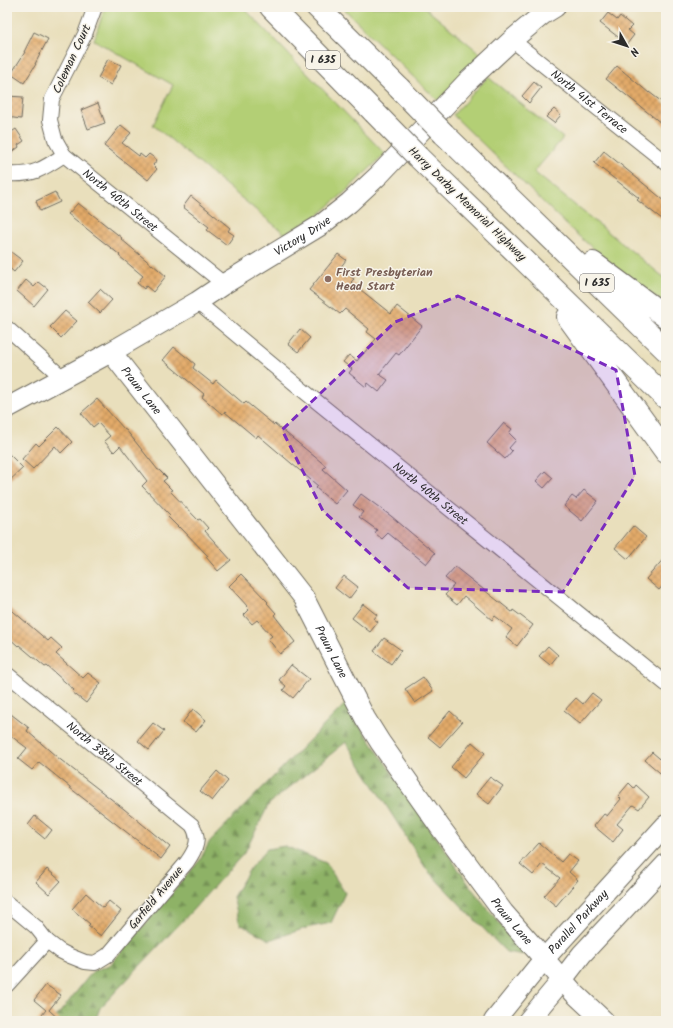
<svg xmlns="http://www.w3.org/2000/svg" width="673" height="1028" font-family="Kalam,sans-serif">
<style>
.green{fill:#b3cf75;stroke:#6f7d50}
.forest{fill:url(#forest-firs);stroke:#5c6e48}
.building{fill:url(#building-cross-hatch)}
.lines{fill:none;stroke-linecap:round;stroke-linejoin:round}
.street-casing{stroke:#6e6a5e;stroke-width:16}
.secondary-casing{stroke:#6e6a5e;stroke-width:22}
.highway-casing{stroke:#6e6a5e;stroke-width:24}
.street{stroke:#fff;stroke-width:14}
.secondary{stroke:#fff;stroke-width:20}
.highway{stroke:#fff;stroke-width:22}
.highway-bridge-casing{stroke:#6e6a5e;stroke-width:24;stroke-linecap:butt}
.highway-bridge{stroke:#fff;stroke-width:22}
.marked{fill:#7b2cbf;fill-opacity:0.2;stroke:#7b2cbf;stroke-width:3;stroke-dasharray:8 5;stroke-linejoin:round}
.education-dot{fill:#8d6e63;stroke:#f7f3e8;stroke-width:1.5}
.labels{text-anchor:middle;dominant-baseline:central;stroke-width:3;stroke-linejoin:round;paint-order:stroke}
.shield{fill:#f7f3e8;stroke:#686764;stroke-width:1}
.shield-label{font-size:11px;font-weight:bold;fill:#2b2b2b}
.street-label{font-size:12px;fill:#2b2b2b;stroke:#f7f3e8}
.education-label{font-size:12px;font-weight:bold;fill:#785e54;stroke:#f7f3e8;text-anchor:start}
</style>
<defs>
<pattern id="forest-firs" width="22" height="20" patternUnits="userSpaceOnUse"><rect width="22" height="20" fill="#8eb266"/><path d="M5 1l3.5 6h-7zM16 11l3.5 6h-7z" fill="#749154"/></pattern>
<pattern id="building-cross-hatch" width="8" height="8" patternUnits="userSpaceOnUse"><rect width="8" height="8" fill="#e3aa69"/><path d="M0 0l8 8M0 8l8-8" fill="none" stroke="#b88b57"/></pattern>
</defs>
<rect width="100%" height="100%" fill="#f7f3e8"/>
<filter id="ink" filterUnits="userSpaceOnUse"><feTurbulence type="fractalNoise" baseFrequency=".025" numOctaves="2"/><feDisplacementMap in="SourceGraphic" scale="8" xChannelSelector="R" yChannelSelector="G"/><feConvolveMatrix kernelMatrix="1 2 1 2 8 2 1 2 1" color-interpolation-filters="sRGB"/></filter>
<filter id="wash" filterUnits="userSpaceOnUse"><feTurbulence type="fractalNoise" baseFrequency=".012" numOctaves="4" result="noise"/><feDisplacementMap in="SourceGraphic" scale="16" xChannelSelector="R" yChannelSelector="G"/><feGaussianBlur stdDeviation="0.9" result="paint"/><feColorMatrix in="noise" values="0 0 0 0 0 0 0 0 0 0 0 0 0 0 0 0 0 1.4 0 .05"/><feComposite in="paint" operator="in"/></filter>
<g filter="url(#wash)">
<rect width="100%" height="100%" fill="#e9dfbc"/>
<!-- green -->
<g class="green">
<polygon points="105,7 243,7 385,154 344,193 317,216 285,234 153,125 173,85 94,40"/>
<polygon points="342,7 424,7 481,54 438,101"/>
<polygon points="488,77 563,138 534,172 666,279 666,305 612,265 573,231 453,115"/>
</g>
<!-- forest -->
<g class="forest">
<polygon points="345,704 472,889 525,955 506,952 427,870 346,742 269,804 245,852 190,913 100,1008 95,1021 53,1021 93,971 110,965 200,860 210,841"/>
<polygon points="285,846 326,863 345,893 331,923 306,928 270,940 240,924 233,897 251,867 267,849"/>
</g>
<g id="blocks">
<!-- building -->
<g class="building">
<polygon points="608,13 617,20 620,16 632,26 628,30 634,35 627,44 600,23"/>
<polygon points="34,32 48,39 35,64 36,64 24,83 11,74 25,52 24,52"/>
<polygon points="108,59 121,65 111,85 98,78"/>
<polygon points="617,66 649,93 649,92 666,105 666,127 606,79"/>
<polygon points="534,82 541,88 529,103 522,96"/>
<polygon points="7,96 23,97 21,119 7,117"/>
<polygon points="98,103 105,123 88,129 81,110"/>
<polygon points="554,109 561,115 554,123 546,117"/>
<polygon points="121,125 131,133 122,143 139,156 140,154 145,158 149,154 157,160 153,165 157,169 148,180 104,146"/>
<polygon points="16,129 24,141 18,145 19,147 7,156 7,135"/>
<polygon points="604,151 666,202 666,222 637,200 639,198 594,163"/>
<polygon points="55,192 60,202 40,211 36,201"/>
<polygon points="191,196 230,228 228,231 234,235 227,245 207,230 209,227 183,207"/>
<polygon points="78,203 122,238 121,239 152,265 152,264 166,276 153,292 146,286 144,289 137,283 143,276 119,256 120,255 68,214"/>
<polygon points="7,249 23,261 14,272 7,266"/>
<polygon points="338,254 346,260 340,268 354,279 351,282 391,314 397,306 422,326 399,355 396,353 379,374 388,380 379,392 368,383 366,387 349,373 352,369 343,362 349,355 357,361 376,339 367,332 369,329 345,309 340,314 309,290"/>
<polygon points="26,280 34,287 39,282 48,289 34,306 17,291"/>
<polygon points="100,289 112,300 100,313 88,302"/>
<polygon points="65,311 77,321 61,338 50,327"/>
<polygon points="300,329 310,338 298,352 288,344"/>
<polygon points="174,347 195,364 193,368 213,384 216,380 244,404 246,402 274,425 275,424 326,466 323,469 347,490 335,504 316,488 318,486 258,435 256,438 225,412 222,414 202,397 204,394 163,360"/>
<polygon points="97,399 125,430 126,430 158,470 159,470 167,478 163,481 172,490 170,491 198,520 200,519 208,528 205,531 231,560 218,571 206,557 208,556 180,527 179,528 168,517 170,515 142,486 147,481 120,446 114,452 104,441 110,436 98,423 93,427 81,413"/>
<polygon points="504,423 512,429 509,433 516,440 509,448 512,451 505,459 487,443"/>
<polygon points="58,427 72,442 61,453 55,446 33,469 22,459 36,443 39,446"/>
<polygon points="7,452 23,468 7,483"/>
<polygon points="545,471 553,478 544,488 536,481"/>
<polygon points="584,490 598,501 582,521 564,506 572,496 576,499"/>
<polygon points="361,494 391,516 435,553 426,564 388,533 382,539 375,533 377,530 359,517 363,512 353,505"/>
<polygon points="633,526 646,537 628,559 615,548"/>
<polygon points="666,556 666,582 659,590 646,579"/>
<polygon points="455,567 512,612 513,610 533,625 517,646 506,637 512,629 495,616 492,620 464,596 457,605 445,595 454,585 445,578"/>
<polygon points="241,574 268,602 267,603 276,613 274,615 295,642 280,654 268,639 272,636 257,620 252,624 244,615 249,610 247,608 248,607 229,586"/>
<polygon points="344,576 358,587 349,599 335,588"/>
<polygon points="363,604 377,615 374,619 378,622 370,632 352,618"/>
<polygon points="7,606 48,641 51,638 62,648 56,654 83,678 88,673 101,683 86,703 72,692 74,690 47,666 45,667 19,645 18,646 7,636"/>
<polygon points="384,638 401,650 391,664 374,651"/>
<polygon points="548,646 558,655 550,665 539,656"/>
<polygon points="291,665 309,679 293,698 283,690 286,686 279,680"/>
<polygon points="423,677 433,691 415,703 405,689"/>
<polygon points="592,693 601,700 580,724 564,711 576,698 583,704"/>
<polygon points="193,709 206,720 196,732 183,722"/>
<polygon points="7,711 29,728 27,731 57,757 124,809 170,847 161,859 70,788 70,787 39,762 32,770 18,759 27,748 7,733"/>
<polygon points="450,711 462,722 440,747 428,737"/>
<polygon points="153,723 164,731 149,750 138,741"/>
<polygon points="472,742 485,753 464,778 451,767"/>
<polygon points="652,752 666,764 666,778 645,760"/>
<polygon points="217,771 228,781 212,801 200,791"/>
<polygon points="490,777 503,786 489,804 476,794"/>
<polygon points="629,783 634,788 636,785 649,797 639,809 633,805 617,824 623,829 613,842 594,826 604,814 607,816 621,799 618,796"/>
<polygon points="35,816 52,830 45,839 28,825"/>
<polygon points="539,843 561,862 568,854 578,861 569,872 578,880 556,906 544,896 560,878 542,864 533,875 520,864"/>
<polygon points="47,869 61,881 49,894 36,882"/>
<polygon points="86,893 103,908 109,901 121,911 101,936 88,926 90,924 72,909"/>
<polygon points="46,985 61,995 49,1010 61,1021 37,1021 46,1010 34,1000"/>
</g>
</g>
</g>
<g filter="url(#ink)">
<use href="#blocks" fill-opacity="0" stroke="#6e6a5e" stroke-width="1"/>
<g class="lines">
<!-- street casing -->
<g class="street-casing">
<g id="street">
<path id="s1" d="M 95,7 L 85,34 L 52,99 L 50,120 L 55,139 L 64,155 L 224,284"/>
<path id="s2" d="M 512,40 L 666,163"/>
<path d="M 7,174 C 33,176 43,169 64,155"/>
<path id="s3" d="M 197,302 L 305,392 L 666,684"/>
<polyline points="7,328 63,378"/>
<path id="s4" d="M 7,674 L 192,825 C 201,839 196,849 187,862 L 108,955 L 95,963 L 85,962 L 70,956 L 60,951 L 47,941 L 36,927 L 7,903"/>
<polyline points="7,985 47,941"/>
</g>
</g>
<!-- secondary casing -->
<g class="secondary-casing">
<g id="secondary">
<path id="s5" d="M 111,352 L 304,598 L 365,718 L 380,742 L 440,827 L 503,912 L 574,993 L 604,1021"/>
<path id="s6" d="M 7,408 L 111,352 L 197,302 L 224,284 L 321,225 L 349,203 L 379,175 L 468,81 L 512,40 L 542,15 L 555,7"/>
<path id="s7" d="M 494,1021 L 544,959 L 666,825"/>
<polyline points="528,1021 562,980 582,954 666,864"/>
</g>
</g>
<!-- highway casing -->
<g class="highway-casing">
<g id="highway">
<polyline points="271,7 374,112"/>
<polyline points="317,7 399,88"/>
<polyline points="444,134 666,350"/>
<polyline points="418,157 666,398"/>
<polyline points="593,263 666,317"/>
<polyline points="568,317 666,452"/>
</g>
</g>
<!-- street -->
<use href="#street" class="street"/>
<!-- secondary -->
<use href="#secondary" class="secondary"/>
<!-- highway -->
<use href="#highway" class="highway"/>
<!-- highway-bridge casing -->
<g class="highway-bridge-casing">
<g id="highway-bridge">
<polyline points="399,88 444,134"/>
<polyline points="374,112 418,157"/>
</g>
</g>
<!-- highway-bridge -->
<use href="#highway-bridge" class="highway-bridge"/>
</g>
</g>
<!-- marked area -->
<path class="marked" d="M 458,296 L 616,370 L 635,476 L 563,592 L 408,588 L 323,511 L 282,430 L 395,322 Z"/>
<!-- markers -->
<circle class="education-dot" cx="328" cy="279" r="4"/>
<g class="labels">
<!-- shield labels -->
<g class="shield">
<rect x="306" y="51" width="34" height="18" rx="3"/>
<rect x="580" y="274" width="34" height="18" rx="3"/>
</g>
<g class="shield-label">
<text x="323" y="60">I 635</text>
<text x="597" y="283">I 635</text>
</g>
<!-- street labels -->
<g class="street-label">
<text transform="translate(72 59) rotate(-65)">Coleman Court</text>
<text stroke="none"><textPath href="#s2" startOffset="99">North 41st Terrace</textPath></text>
<text stroke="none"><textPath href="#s1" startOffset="233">North 40th Street</textPath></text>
<text transform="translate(467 204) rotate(44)">Harry Darby Memorial Highway</text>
<text stroke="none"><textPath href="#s6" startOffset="342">Victory Drive</textPath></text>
<text stroke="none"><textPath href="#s5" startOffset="49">Praun Lane</textPath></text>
<text stroke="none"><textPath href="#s3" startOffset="302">North 40th Street</textPath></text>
<text stroke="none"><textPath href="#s5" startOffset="373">Praun Lane</textPath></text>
<text stroke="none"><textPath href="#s4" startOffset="126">North 38th Street</textPath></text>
<text transform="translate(156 898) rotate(-50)">Garfield Avenue</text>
<text stroke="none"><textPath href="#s5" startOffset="698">Praun Lane</textPath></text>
<text stroke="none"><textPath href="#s7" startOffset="130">Parallel Parkway</textPath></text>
</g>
<!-- education labels -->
<g class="education-label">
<text x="336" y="272">First Presbyterian<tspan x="336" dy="14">Head Start</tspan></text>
</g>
</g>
<!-- margin -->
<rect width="673" height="1028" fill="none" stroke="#f7f3e8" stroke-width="24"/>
<!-- north arrow -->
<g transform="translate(627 46) rotate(129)" stroke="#f7f3e8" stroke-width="3" paint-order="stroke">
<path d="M0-3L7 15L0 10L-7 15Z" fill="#2b2b2b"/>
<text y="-6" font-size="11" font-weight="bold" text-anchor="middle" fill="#2b2b2b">N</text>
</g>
</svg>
